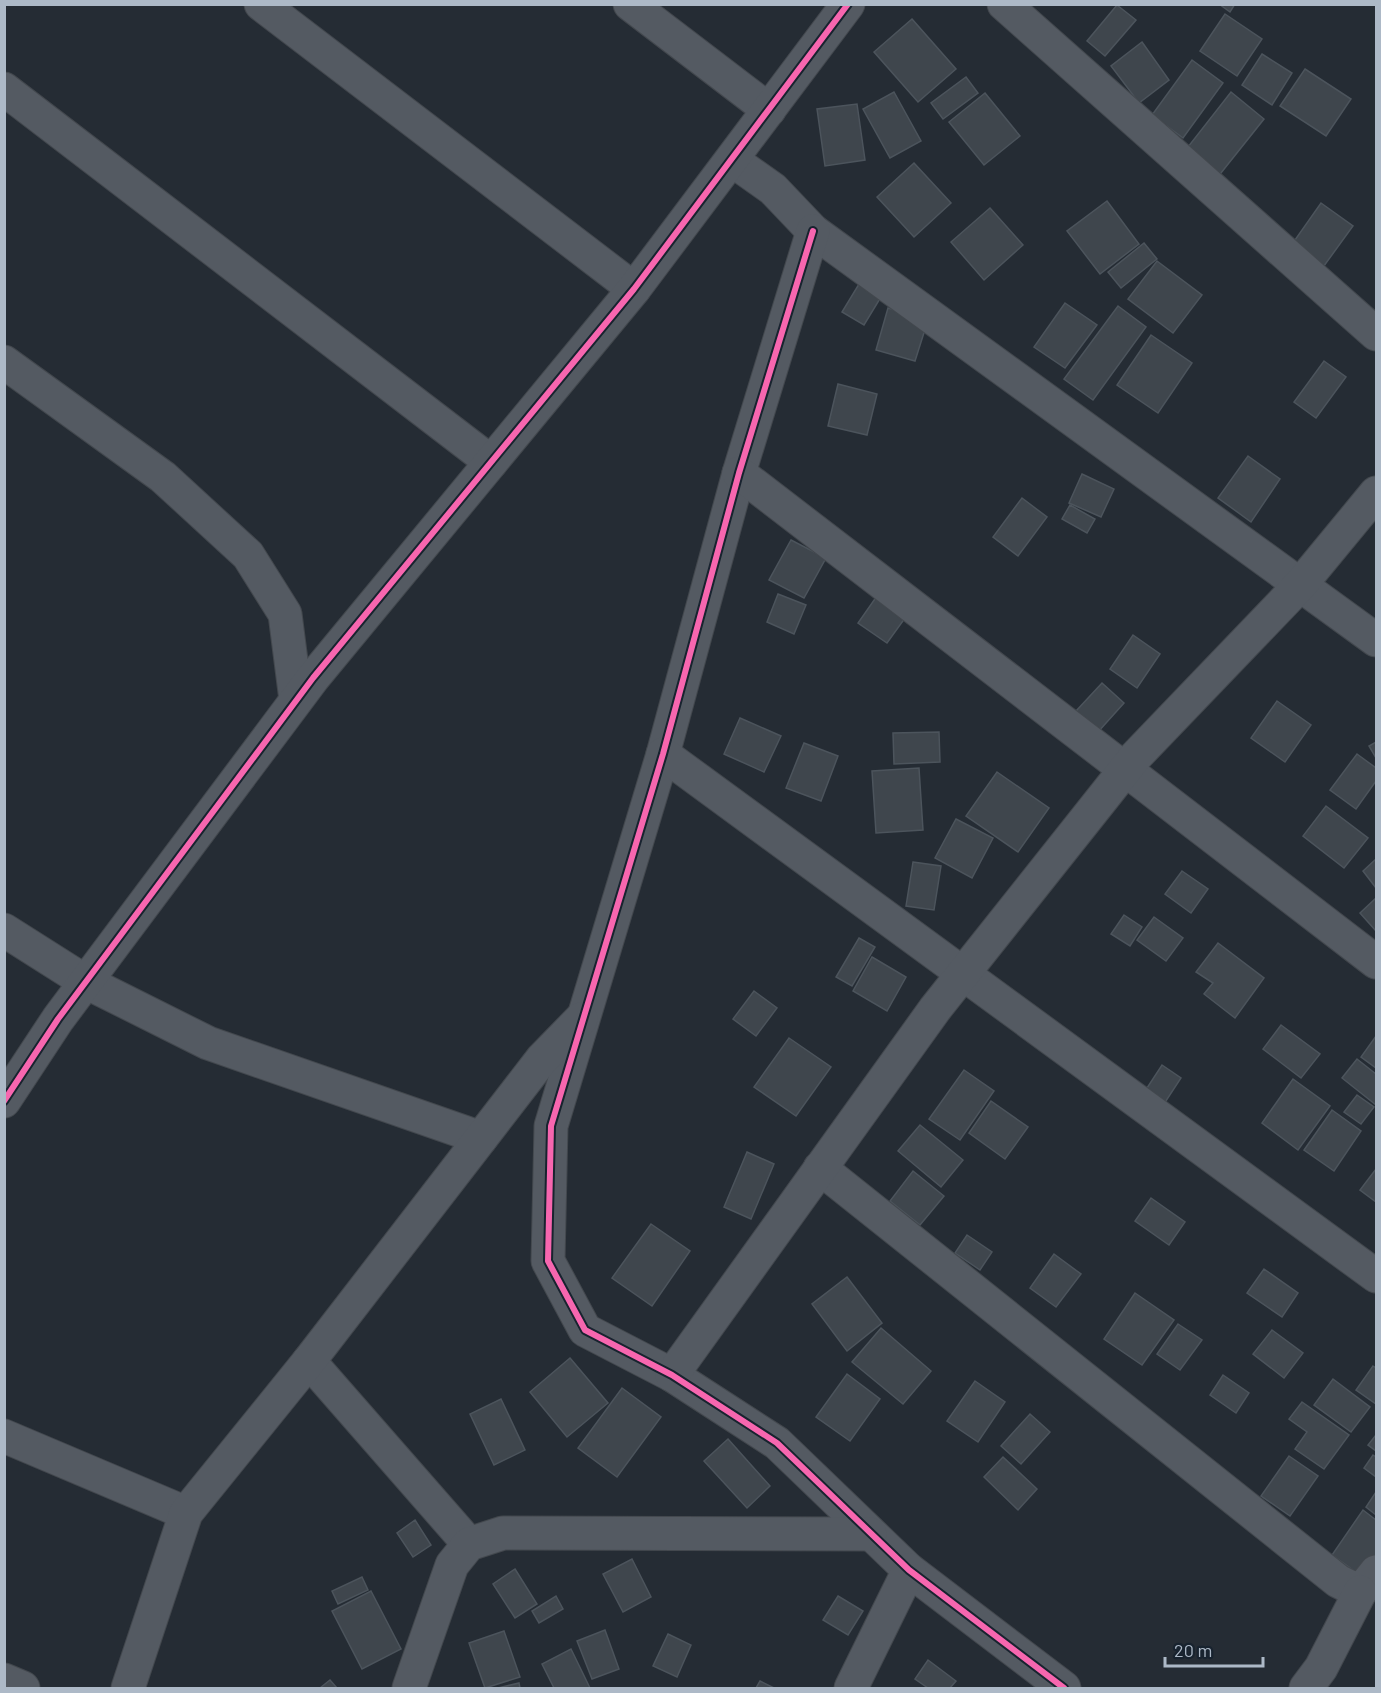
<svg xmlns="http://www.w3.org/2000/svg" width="1381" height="1693" font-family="Barlow,sans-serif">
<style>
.building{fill:#3f464d;stroke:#4c545c;stroke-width:1.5}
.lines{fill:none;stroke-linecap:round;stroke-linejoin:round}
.minor-casing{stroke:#43484e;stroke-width:35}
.minor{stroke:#545a62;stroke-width:33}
.cycleway-casing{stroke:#18232f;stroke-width:10}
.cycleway{stroke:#f766af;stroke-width:6}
</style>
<rect width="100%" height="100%" fill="#252c34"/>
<!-- building -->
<g class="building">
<polygon points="1219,4 1235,4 1230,12"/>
<polygon points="1117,5 1136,20 1105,56 1087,41"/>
<polygon points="1225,14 1262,39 1237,76 1200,51"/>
<polygon points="912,19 956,69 918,102 874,52"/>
<polygon points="1142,42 1169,80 1139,103 1111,66"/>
<polygon points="1262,54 1292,73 1272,105 1242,85"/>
<polygon points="1192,60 1223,83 1183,138 1152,115"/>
<polygon points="1305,69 1351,99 1326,136 1280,106"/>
<polygon points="966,77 978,93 943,119 931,103"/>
<polygon points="894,92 921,141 890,158 863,109"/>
<polygon points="1231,92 1264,119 1217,178 1184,152"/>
<polygon points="985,93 1020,136 984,165 949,122"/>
<polygon points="857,104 865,160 825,166 817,109"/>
<polygon points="914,163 951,203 914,237 877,197"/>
<polygon points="1107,201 1139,244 1100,274 1067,231"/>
<polygon points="1321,203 1353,226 1321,270 1290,247"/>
<polygon points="990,208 1023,245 984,280 951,242"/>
<polygon points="1144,243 1157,259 1121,288 1108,272"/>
<polygon points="1157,261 1202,295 1173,333 1128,299"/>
<polygon points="859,284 881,297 864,325 842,312"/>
<polygon points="1065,303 1097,325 1065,368 1034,347"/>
<polygon points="1118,306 1146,327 1093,400 1064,379"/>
<polygon points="888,308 928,320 915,361 876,350"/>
<polygon points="1151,335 1192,363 1158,413 1117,385"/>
<polygon points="1324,361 1346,377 1316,418 1294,402"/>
<polygon points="838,384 877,394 867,435 828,426"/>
<polygon points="1248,456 1280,479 1251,522 1218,498"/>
<polygon points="1082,474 1114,489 1101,517 1069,503"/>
<polygon points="1022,498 1047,517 1018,556 993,537"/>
<polygon points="1070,505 1095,519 1087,533 1062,519"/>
<polygon points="791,540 826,558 804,598 769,580"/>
<polygon points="879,593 908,614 887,643 858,623"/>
<polygon points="778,594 806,605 794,634 767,622"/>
<polygon points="1133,635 1160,654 1137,688 1110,669"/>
<polygon points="1102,683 1124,703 1098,732 1076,711"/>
<polygon points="1277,701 1311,725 1285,762 1251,738"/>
<polygon points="740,718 781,736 764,772 724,754"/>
<polygon points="939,732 940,762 894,764 893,733"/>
<polygon points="1376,742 1376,758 1369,746"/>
<polygon points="804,743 838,756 821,801 786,788"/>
<polygon points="1357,754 1376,768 1376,781 1356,809 1330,790"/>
<polygon points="919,768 923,830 876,833 872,771"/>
<polygon points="997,772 1049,808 1018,852 966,816"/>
<polygon points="1326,806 1368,838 1344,868 1303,836"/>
<polygon points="956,819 993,838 972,878 935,858"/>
<polygon points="1376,859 1376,888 1363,871"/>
<polygon points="913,862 941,866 934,910 906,906"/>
<polygon points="1182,871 1208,889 1191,913 1165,894"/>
<polygon points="1376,898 1376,931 1360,913"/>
<polygon points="1124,915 1142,927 1130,946 1111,934"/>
<polygon points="1154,917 1183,938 1166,961 1137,940"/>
<polygon points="859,938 875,947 852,986 836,977"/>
<polygon points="1218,943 1264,978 1235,1018 1204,994 1213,983 1196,972"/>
<polygon points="872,957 906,977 887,1011 853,991"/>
<polygon points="754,991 777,1008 756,1036 733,1019"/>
<polygon points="1281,1025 1320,1054 1301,1078 1263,1049"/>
<polygon points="1376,1036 1376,1068 1361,1057"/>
<polygon points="789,1038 831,1067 796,1116 754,1087"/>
<polygon points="1357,1059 1376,1074 1376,1105 1342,1078"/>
<polygon points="1162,1065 1181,1078 1162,1107 1143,1094"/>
<polygon points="964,1070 994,1091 960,1140 929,1119"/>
<polygon points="1293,1079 1330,1106 1298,1150 1262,1123"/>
<polygon points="1357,1095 1374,1107 1361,1124 1344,1112"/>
<polygon points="991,1101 1028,1127 1005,1159 969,1133"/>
<polygon points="1332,1110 1361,1131 1334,1171 1304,1150"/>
<polygon points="920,1125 963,1160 941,1187 898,1151"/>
<polygon points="747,1152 774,1164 751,1219 724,1207"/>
<polygon points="1376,1169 1376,1202 1360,1190"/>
<polygon points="913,1171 944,1196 920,1225 890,1201"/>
<polygon points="1151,1198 1185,1222 1169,1245 1135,1221"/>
<polygon points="651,1224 690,1251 652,1306 612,1278"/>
<polygon points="967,1235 992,1252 980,1270 955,1253"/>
<polygon points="1054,1254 1081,1274 1056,1307 1030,1288"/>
<polygon points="1264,1269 1298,1293 1282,1317 1247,1293"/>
<polygon points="847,1277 882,1323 847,1351 812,1304"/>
<polygon points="1135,1293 1174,1320 1142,1365 1104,1339"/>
<polygon points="1178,1324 1202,1340 1180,1370 1157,1354"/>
<polygon points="881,1328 931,1371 903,1404 852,1362"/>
<polygon points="1272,1330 1303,1353 1284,1378 1253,1354"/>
<polygon points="570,1358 608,1403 567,1437 530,1392"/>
<polygon points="1373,1366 1376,1368 1376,1404 1356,1390"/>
<polygon points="847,1374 880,1399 850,1441 816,1417"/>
<polygon points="1223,1375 1249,1393 1236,1413 1210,1395"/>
<polygon points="1333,1379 1370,1407 1351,1432 1314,1405"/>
<polygon points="975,1381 1005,1402 978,1442 947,1421"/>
<polygon points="622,1388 661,1417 617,1477 578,1448"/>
<polygon points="501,1399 525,1450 494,1465 470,1414"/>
<polygon points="1302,1402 1349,1435 1324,1469 1295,1449 1307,1432 1289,1419"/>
<polygon points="1030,1414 1050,1432 1021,1464 1001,1446"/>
<polygon points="1376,1435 1376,1451 1368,1445"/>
<polygon points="728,1439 770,1486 747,1508 704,1461"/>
<polygon points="1373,1455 1376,1457 1376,1477 1364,1468"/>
<polygon points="1289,1456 1318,1476 1290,1516 1261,1496"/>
<polygon points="1003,1457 1037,1489 1018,1510 984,1477"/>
<polygon points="1376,1492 1376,1515 1366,1507"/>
<polygon points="1363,1510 1376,1520 1376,1558 1363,1577 1332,1555"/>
<polygon points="415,1520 431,1545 413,1557 397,1533"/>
<polygon points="632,1559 651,1597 623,1612 603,1574"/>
<polygon points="515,1569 537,1604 515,1618 493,1584"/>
<polygon points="362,1577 368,1590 338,1604 332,1591"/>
<polygon points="371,1591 401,1649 362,1669 332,1611"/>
<polygon points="556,1596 563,1609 539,1623 532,1611"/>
<polygon points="838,1596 863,1611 848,1635 823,1620"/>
<polygon points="605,1630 619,1669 592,1679 577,1641"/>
<polygon points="504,1631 520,1677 485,1688 469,1643"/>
<polygon points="668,1634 691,1645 677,1677 653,1666"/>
<polygon points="571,1649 590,1688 554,1688 542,1664"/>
<polygon points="928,1660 956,1681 950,1688 928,1688 915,1679"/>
<polygon points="330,1680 337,1688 320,1688"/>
<polygon points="760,1681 774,1688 756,1688"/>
<polygon points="519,1683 520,1688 498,1688"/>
</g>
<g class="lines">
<!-- minor casing -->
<g class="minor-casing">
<g id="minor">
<polyline points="261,4 634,289"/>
<polyline points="630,4 769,110"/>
<polyline points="1004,4 1376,334"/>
<polyline points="4,89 491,462"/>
<polyline points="732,160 773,189 813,231 1376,640"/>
<polyline points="813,231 739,473 663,754 551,1126 548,1261 585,1330 672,1375 777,1443 909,1570 1064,1688"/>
<polyline points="4,362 163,477 248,555 285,614 296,700"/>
<polyline points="739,473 1376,962"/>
<polyline points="663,754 1376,1276"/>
<polyline points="4,930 86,982 208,1043 481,1138"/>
<polyline points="4,1101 58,1019 313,678 634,289 848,4"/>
<polyline points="820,1168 1338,1581 1360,1592 1376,1572"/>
<polyline points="309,1361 469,1544"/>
<polyline points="672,1375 935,1009 1136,756 1301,584 1376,493"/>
<polyline points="4,1436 186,1513"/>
<polyline points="4,1680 23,1688"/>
<polyline points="128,1688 186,1513 309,1361 542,1059 581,1019"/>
<polyline points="409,1688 452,1565 469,1544 503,1533 870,1534"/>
<polyline points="851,1688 909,1570"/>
<polyline points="1306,1688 1321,1668 1360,1592"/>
</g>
</g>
<!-- minor -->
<use href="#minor" class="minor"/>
<!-- cycleway casing -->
<g class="cycleway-casing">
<g id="cycleway">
<polyline points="813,231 739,473 663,754 551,1126 548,1261 585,1330 672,1375 777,1443 909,1570 1064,1688"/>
<polyline points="4,1101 58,1019 313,678 634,289 848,4"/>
</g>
</g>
<!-- cycleway -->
<use href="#cycleway" class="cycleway"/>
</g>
<!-- border -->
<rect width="1381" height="1693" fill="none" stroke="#adb9c7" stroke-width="12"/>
<!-- scale -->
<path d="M1165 1657v9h98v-9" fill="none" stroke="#adb9c7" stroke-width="3"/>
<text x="1174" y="1657" font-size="18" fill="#adb9c7" stroke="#18232f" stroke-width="4.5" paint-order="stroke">20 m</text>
</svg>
